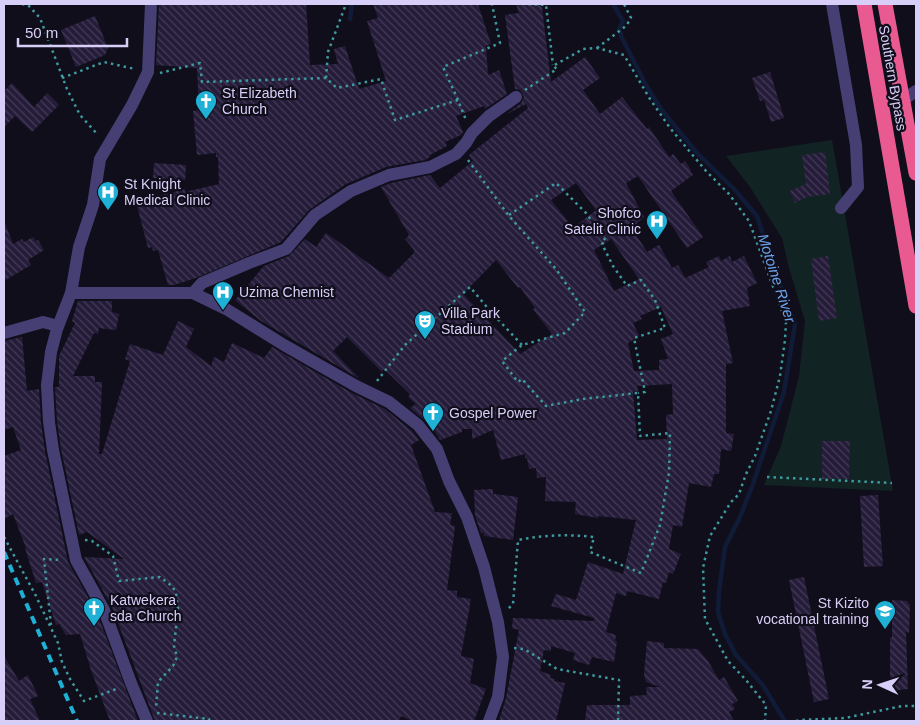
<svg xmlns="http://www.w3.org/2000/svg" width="920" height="725" font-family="Arial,sans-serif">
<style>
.green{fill:#122324}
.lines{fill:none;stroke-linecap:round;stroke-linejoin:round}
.stream{stroke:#101b38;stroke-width:4.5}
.building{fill:url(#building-back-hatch);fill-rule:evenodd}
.path{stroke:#3d9a9e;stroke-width:2.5;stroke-dasharray:2.5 4;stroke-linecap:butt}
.minor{stroke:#463f74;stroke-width:12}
.highway{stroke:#e85a90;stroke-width:15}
.rail{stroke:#1eb0d5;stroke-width:4;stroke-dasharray:8 6;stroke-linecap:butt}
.labels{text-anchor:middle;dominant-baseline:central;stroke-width:4.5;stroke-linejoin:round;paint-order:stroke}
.street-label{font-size:14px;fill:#d8cff8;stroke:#110e1b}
.poi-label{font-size:14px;fill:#d8cff8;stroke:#110e1b;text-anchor:start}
.water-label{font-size:15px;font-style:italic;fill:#6ba2ea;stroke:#110e1b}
</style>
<defs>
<pattern id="building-back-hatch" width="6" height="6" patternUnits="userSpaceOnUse" patternTransform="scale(1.25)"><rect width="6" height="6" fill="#251c3a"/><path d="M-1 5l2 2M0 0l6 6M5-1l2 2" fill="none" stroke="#443c57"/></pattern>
</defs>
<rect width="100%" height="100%" fill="#110e1b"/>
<!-- green -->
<polygon class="green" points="832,140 833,145 893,491 764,485 781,446 799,376 805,321 789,268 782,238 750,187 726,156"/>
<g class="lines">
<!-- stream -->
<g class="stream">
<polyline points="613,4 623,21 619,29 622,38 647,87 661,109 697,153 734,189 757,216 777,277 795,324 784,392 753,484 740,517 725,547 719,591 718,612 725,634 736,655 762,684 785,721"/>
<polyline points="350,19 352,4"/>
</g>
</g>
<!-- building -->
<g class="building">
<polygon points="159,4 306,4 310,65 338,64 334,49 345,46 359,89 386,81 367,21 378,18 373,4 478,4 491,44 486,46 488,75 499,70 507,94 485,109 484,106 456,116 463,132 461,135 445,142 447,146 430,155 430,157 425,160 386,167 346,184 309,210 281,242 196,278 174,285 168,285 158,250 153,251 152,247 148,248 136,202 185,189 185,192 219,184 218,157 216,157 216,153 197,155 193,111 199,110 197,68 156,65"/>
<path d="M 516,4 L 538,4 L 542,7 L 551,82 L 585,57 L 600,78 L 583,90 L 600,114 L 622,97 L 647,129 L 649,127 L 669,157 L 673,154 L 681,164 L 685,161 L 691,170 L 690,171 L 693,175 L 671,191 L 703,237 L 687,248 L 638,176 L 626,183 L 644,217 L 632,228 L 647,252 L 659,245 L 672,268 L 678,265 L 685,278 L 709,267 L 706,262 L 719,256 L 721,261 L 730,256 L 732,262 L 744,256 L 757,283 L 747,288 L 750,306 L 722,311 L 733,363 L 726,364 L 726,433 L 734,434 L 731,451 L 721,449 L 719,474 L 714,474 L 711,487 L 689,483 L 682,527 L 673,525 L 669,549 L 681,554 L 673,574 L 669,572 L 666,583 L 663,582 L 659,599 L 627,591 L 626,596 L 616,593 L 606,632 L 616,635 L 615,641 L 617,641 L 614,662 L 592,657 L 589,665 L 573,660 L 575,653 L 551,646 L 551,651 L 544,650 L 540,671 L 551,675 L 550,678 L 555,679 L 554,681 L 565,683 L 556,721 L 499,721 L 506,698 L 519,630 L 512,628 L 513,618 L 594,621 L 594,618 L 551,606 L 556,594 L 576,600 L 588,562 L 623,574 L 636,520 L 598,516 L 598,518 L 575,514 L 576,502 L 545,501 L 546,477 L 537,478 L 536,468 L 529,469 L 527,458 L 525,458 L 525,454 L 501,460 L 493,430 L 472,439 L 472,429 L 462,429 L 462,432 L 440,440 L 434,430 L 433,431 L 423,419 L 410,408 L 416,404 L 408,397 L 410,394 L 384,369 L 382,372 L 347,337 L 333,351 L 360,379 L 261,321 L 235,300 L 264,266 L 289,256 L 305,239 L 316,247 L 326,233 L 389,278 L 414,253 L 414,250 L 405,239 L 409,235 L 381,187 L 391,183 L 430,175 L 440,188 L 473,161 L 469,155 L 528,108 L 526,104 L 507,114 L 521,103 L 524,97 L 520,90 L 515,89 L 505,15 L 519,13 ZM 576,183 L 596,210 L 573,228 L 551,200 ZM 611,239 L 639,279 L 614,291 L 594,250 ZM 496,260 L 518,288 L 520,287 L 535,308 L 533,309 L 552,334 L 520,354 L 463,294 ZM 661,307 L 673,334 L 661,339 L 668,359 L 659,360 L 659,370 L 634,371 L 628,343 L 639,336 L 633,323 L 642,319 L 640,316 ZM 672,384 L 673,414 L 666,415 L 667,439 L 637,440 L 633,392 L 638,391 L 637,386 Z"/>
<polygon points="95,16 108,48 105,55 76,67 61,30"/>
<polygon points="770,72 784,118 771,122 764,100 760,101 752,78"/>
<polygon points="12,83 34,107 47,93 59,105 32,132 15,116 4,127 4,91"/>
<polygon points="825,152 830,194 807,197 795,203 790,191 806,184 802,155"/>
<polygon points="154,163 186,165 185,180 153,178"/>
<polygon points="4,221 13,244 22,239 24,242 33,237 36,241 38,240 44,250 28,260 31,265 4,281"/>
<polygon points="828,256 837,318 819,321 811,259"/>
<polygon points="78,301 112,301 112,312 119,314 116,330 99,328 98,334 94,333 73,376 95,376 95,382 102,382 99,454 102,454 130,361 125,359 130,344 163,355 178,321 194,329 186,347 211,366 214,357 224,362 232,343 264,358 272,347 352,393 385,409 412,431 419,440 411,445 435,512 452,513 450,525 455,526 447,590 457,591 457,597 471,599 461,656 474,659 470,683 486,689 474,721 412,721 401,716 399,721 155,721 112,607 84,557 124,559 87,532 79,535 61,449 57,421 55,387 59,387 59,356 75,323 72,321"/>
<polygon points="22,337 27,391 39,389 41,423 45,451 68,562 97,613 138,721 110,721 91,670 80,634 66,635 59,624 56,625 42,582 36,583 25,548 26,548 13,514 4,519 4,456 21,450 13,427 4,430 4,341"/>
<polygon points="822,441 850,441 849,479 822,479"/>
<polygon points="493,489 493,494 518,497 513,540 484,536 484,533 481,533 475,515 474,490"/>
<polygon points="878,495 883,566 864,567 860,496"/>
<polygon points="804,577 829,699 814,702 789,580"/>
<polygon points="892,600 907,601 910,605 909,633 906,632 908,689 890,691 890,638 892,637"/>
<polygon points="647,641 664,643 664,648 698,649 708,661 719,680 724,677 738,701 732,704 735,709 729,712 734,721 585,721 587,705 630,705 630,696 647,695 646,687 660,687 646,682 644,674"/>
<polygon points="4,656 19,681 28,675 38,696 30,699 40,721 4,721"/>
</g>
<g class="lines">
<!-- path -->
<g class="path">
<polyline points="22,4 28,5 40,18 67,89 80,115 98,135"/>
<polyline points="528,4 546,5 553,65"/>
<polyline points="597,48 626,26 631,18 624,4"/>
<polyline points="160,73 200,63 202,82 326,78 337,88 381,79 395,120 458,100 466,120"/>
<polyline points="62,78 104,62 135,69"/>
<polyline points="326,78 328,52 346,4"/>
<polyline points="525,90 557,69 553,66 583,49 597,48 624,55 650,99 670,128 706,171 729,194 749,221 786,322 785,340 780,376 771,411 755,456 746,474 739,494 731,502 710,536 703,568 705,619 728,661 746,680 766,705 765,721"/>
<polyline points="458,100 443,67 500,43 492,4"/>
<path d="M 468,160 L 509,216 L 556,269 L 585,312 L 565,333 L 522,345 L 502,361 L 518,382 L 522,379 L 546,406 L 583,399 L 638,393 L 640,436 L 670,433 L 669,473 L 660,525 L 641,573 L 590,552 L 594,537 C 567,534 544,535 518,540 L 513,604 L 508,609"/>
<polyline points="509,215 556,183 586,213 606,241 602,244 613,266 627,286 641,280 655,300 665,328 634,338 645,392 638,393"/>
<polyline points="377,381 405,345 470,287 491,312 522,345"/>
<polyline points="767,477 892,483"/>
<polyline points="4,537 36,596 58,643 62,662 70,679 84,701 119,688"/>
<polyline points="85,540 92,541 113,556 119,581 160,577 172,586 176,593 178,609 174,646 177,657 173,666 158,682 156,708"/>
<polyline points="51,625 44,559 62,560"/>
<polyline points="514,648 524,649 557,669 619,680 618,721"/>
<polyline points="157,713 209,719 209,721"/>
<polyline points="796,721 800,720 845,718 902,706 916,706"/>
</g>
<!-- minor -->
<g class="minor">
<polyline points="832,4 856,145 858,187 841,208"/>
<polyline points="903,100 916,91"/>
<polyline points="71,293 193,293 226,309 284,345 356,386 389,402 418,425 437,449 449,481 467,517 484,567 491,595 498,622 503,657 498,697 489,721"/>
<polyline points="193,293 202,283 249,263 286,249 315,215 351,191 389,175 430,167 456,154 466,143 472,133 489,116 516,97"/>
<polyline points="4,333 43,322 58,326"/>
<polyline points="147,721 131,683 104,610 76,560 53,450 49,422 47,385 51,352 57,329 71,293 79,247 93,205 100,159 132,105 148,72 151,4"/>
</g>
<!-- highway -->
<g class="highway">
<polyline points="864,4 916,306"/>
<polyline points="885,4 916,173"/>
</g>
<!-- rail -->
<polyline class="rail" points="4,552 77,721"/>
</g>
<!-- icons -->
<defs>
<g id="church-pin" transform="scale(1.125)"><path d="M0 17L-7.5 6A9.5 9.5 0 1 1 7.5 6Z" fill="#1eb0d5" stroke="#110e1b"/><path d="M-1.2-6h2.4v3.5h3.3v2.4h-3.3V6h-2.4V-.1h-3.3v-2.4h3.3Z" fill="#fff"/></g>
<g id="hospital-pin" transform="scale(1.125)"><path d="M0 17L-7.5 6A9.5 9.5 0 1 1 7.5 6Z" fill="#1eb0d5" stroke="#110e1b"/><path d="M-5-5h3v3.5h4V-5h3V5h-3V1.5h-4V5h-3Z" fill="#fff"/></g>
<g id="theatre-pin" transform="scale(1.125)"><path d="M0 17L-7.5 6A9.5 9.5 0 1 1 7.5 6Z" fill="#1eb0d5" stroke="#110e1b"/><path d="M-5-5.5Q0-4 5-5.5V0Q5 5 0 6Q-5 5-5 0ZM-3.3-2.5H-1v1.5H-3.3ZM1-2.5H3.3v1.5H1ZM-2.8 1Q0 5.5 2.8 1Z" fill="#fff"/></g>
<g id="university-pin" transform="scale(1.125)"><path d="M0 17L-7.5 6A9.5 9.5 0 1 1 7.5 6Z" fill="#1eb0d5" stroke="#110e1b"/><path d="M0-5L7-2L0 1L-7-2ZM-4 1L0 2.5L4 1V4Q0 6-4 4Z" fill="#fff"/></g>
</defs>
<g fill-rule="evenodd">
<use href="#church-pin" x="206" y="101"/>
<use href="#hospital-pin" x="108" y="192"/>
<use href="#hospital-pin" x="657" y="221"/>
<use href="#hospital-pin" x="223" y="292"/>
<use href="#theatre-pin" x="425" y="321"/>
<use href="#church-pin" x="433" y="413"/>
<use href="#church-pin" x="94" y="608"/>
<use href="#university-pin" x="885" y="611"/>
</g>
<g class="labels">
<!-- street labels -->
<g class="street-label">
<text transform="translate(893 78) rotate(80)">Southern Bypass</text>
</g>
<!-- poi labels -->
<g class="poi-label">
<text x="222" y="93">St Elizabeth<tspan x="222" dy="16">Church</tspan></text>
<text x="124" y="184">St Knight<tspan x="124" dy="16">Medical Clinic</tspan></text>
<text x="641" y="213" text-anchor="end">Shofco<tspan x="641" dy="16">Satelit Clinic</tspan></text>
<text x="239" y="292">Uzima Chemist</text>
<text x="441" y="313">Villa Park<tspan x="441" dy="16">Stadium</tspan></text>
<text x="449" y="413">Gospel Power</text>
<text x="110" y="600">Katwekera<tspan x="110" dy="16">sda Church</tspan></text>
<text x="869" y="603" text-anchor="end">St Kizito<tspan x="869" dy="16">vocational training</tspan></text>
</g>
<!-- water labels -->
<g class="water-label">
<text transform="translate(777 278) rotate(72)">Motoine River</text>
</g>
</g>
<!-- border -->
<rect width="920" height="725" fill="none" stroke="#d8cff8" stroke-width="10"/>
<!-- north arrow -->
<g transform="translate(880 685) rotate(273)" stroke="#110e1b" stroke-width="4" paint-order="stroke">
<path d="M0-4L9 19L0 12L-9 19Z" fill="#d8cff8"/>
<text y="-8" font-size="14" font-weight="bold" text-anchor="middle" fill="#d8cff8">N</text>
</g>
<!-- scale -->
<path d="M18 38v8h109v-8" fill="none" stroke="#d8cff8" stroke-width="2.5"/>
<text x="25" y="38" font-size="15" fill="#d8cff8" stroke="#110e1b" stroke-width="4" paint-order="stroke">50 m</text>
</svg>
